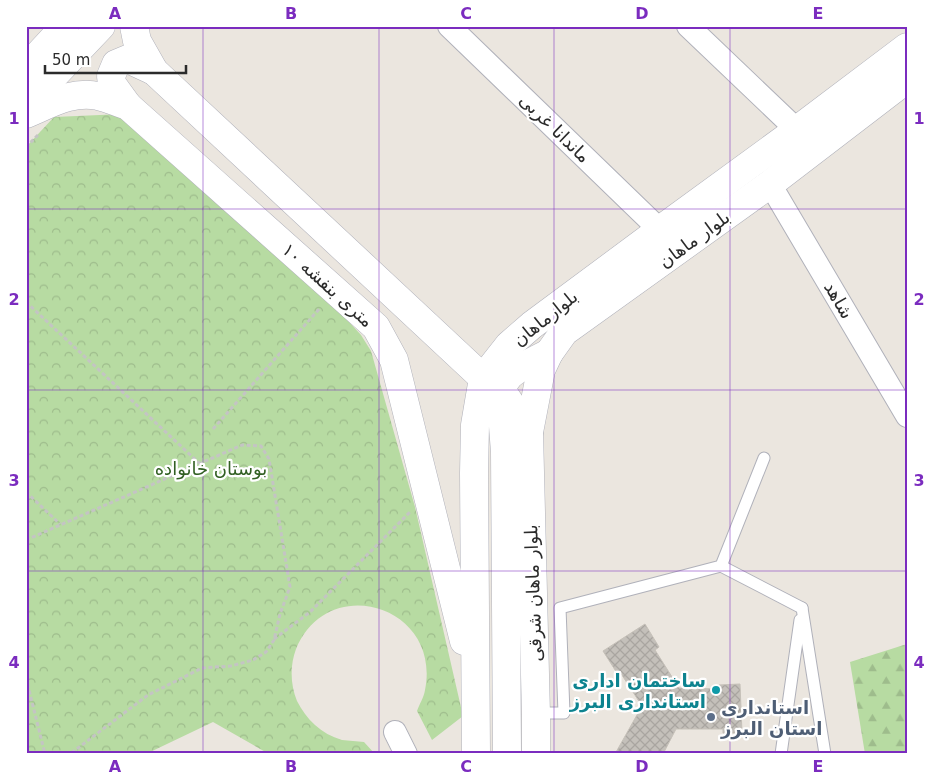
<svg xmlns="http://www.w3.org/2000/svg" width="933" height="780" font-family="'DejaVu Sans','Noto Naskh Arabic',sans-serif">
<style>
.forest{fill:url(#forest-firs)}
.park{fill:url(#park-crowns)}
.building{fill:url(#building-cross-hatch);stroke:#c6c1b9}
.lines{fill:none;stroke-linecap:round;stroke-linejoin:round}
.lane-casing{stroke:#b0b1ba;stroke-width:13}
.street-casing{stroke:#b0b1ba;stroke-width:24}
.secondary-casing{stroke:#b0b1ba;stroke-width:29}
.path{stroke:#c4c4c4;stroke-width:3;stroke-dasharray:4 2.5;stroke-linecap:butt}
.lane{stroke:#fff;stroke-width:11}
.street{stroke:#fff;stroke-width:22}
.secondary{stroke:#fff;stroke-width:28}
.grid{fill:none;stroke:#7b2cbf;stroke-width:1;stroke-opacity:0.55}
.culture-dot{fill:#0f9aa8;stroke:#fff;stroke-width:2}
.service-dot{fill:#5c6f8a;stroke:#fff;stroke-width:2}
.labels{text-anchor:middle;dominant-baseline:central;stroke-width:4.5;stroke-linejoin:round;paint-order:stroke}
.street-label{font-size:18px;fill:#2b2b2b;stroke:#fff}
.park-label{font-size:18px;fill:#326023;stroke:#fff}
.culture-label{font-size:18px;font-weight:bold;fill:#0d838f;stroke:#fff;text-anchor:end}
.service-label{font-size:18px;font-weight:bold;fill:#4e5e75;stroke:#fff;text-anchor:start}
.neatline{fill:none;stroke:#7b2cbf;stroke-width:2}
.grid-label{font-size:16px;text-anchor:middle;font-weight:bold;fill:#7b2cbf}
</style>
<defs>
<pattern id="forest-firs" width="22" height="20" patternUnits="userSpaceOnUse" patternTransform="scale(1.25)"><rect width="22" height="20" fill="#b7dba2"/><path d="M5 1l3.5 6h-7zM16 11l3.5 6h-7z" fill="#9ebc8c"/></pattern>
<pattern id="park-crowns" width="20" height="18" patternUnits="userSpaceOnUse" patternTransform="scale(1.25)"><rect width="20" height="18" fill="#b7dba2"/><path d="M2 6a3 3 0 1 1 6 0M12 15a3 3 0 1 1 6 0" fill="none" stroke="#9ebc8c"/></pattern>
<pattern id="building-cross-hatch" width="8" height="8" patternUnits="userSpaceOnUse" patternTransform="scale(1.25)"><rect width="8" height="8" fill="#c4c0ba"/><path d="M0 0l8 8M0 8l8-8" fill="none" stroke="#a9a5a0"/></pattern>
</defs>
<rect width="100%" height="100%" fill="#ebe6df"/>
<!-- forest -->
<polygon class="forest" points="907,644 907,754 865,754 850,662"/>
<!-- park -->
<path class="park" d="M 123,114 L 328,299 L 361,335 L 371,351 L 415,507 L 463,716 L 432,740 L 417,711 C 419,705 424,697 425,690 C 442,606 328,571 296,649 C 290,665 290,684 297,701 C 306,719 321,734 342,740 C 349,741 357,741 364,742 L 375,754 L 269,754 L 213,722 L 146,754 L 26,754 L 26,147 L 54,117 Z"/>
<!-- building -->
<polygon class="building" points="645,624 659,647 655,650 679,688 719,689 719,685 740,684 742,733 723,733 723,729 676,729 663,754 615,754 642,706 620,672 617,673 603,651"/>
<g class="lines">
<!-- lane casing -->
<g class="lane-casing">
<g id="lane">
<polyline points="721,566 802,608"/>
<polyline points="802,608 825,754"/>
<polyline points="547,713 564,713 560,608 721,566 764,458"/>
<polyline points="781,754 800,620"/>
</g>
</g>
<!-- street casing -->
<g class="street-casing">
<g id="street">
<polyline points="449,26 660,230"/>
<polyline points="688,26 797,130"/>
<polyline points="770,184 907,416"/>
<polyline points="395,732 406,754"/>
</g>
</g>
<!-- secondary casing -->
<g class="secondary-casing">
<g id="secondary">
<polyline points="134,26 137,41 154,71 483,378 500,388 529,432"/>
<polyline points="26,68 65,26"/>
<polyline points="26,105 101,26"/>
<polyline points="128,106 112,84 111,76 116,64 128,59 154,71"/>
<path d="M 26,114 C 48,105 73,90 98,96 C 108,98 118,103 128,106 L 376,327 L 394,360 L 464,641"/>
<polyline points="476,754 474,473 475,425 483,378 509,345 532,325 660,230 797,130 907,47"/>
<polyline points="507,754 505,452 500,388 510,375 518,369 549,353"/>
<polyline points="536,754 536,715 529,432 541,370 549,353 564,332 770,184 907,79"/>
</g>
</g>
<!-- path -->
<g class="path">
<polyline points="26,147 38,135"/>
<polyline points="26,302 199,463"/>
<polyline points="213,429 320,308"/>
<polyline points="26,492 60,524"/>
<polyline points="26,540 242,445 261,446 269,459 290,587 280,614 274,640 266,652 253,660 231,666 202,668 148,695 70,754"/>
<polyline points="274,639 310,612 410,512"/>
<polyline points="26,678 45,754"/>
</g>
<!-- lane -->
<use href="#lane" class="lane"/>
<!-- street -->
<use href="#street" class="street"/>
<!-- secondary -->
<use href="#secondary" class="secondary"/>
</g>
<!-- grid -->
<path class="grid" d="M 203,26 L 203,754M 379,26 L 379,754M 554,26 L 554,754M 730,26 L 730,754M 26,209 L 907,209M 26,390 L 907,390M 26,571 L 907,571"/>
<!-- markers -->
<circle class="culture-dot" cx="716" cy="690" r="5"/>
<circle class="service-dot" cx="711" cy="717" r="5"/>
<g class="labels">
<!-- street labels -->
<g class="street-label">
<text transform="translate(555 128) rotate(44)">ماندانا غربی</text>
<text transform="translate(694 239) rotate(-36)">بلوار ماهان</text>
<text transform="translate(328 285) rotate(42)">۱۰ متری بنفشه</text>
<text transform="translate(839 300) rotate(60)">شاهد</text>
<text transform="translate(545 318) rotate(-39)">بلوارماهان</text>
<text transform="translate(533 593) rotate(-92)">بلوار ماهان شرقی</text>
</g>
<!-- park labels -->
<g class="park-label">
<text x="211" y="468">بوستان خانواده</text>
</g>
<!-- culture labels -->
<g class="culture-label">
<text x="706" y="680">ساختمان اداری<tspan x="706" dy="21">استانداری البرز</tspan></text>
</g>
<!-- service labels -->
<g class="service-label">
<text x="721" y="707">استانداری<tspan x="721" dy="21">استان البرز</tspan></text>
</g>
</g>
<!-- border -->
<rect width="933" height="780" fill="none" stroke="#ffffff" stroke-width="55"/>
<!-- scale -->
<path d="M45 65v8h141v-8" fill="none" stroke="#2b2b2b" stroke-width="2.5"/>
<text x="52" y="65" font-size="15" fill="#2b2b2b" stroke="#ffffff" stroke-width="4" paint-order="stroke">50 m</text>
<rect x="28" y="28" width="878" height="724" class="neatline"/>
<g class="grid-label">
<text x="115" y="19">A</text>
<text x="291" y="19">B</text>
<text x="466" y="19">C</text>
<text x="642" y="19">D</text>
<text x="818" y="19">E</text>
<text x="14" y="124">1</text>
<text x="919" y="124">1</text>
<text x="14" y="305">2</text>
<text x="919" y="305">2</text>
<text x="14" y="486">3</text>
<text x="919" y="486">3</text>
<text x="14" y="668">4</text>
<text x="919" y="668">4</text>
<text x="115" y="772">A</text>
<text x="291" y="772">B</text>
<text x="466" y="772">C</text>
<text x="642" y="772">D</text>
<text x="818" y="772">E</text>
</g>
</svg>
